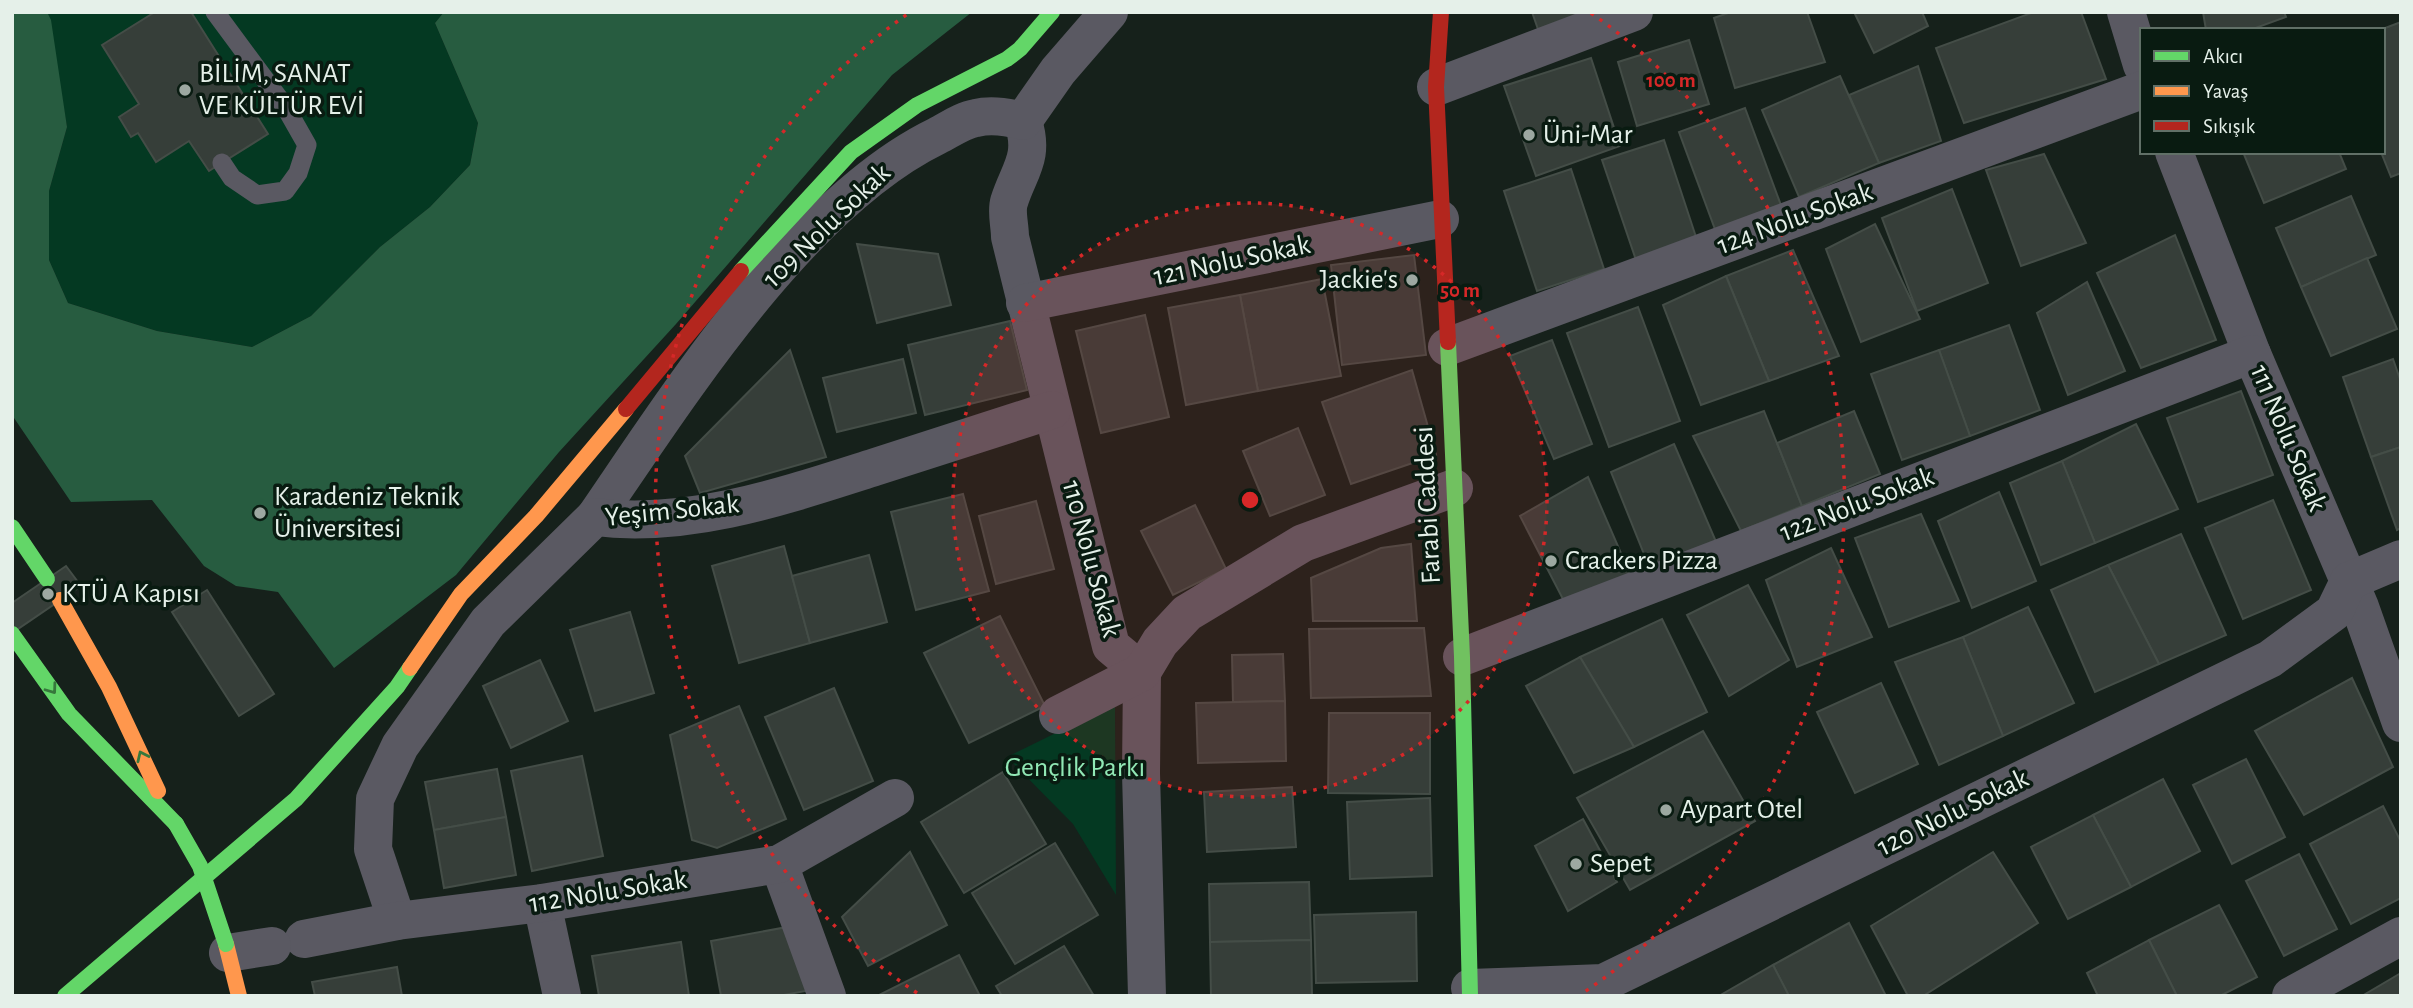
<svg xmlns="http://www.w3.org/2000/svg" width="2413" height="1008" font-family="'Alegreya Sans',sans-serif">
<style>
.green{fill:#043922}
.forest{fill:#275c40}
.building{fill:#363e39;stroke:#444d47;stroke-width:2}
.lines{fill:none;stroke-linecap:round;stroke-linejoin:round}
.lane{stroke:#5a5962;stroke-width:19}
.street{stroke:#5a5962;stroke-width:38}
.fast{stroke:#63d668;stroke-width:16}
.slow{stroke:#ff974d;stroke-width:16}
.jam{stroke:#b3261e;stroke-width:16}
.fast-bridge{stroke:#63d668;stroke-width:16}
.oneway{stroke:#36783c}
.ring{fill:none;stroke:#d62828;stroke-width:3.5;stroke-dasharray:3.5 7}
.poi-dot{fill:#9da8a1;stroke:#091b11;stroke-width:2.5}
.labels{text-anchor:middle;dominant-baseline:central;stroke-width:7;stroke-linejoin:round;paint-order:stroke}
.poi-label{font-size:28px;fill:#e5f0e9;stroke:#091b11;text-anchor:start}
.street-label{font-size:28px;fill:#e5f0e9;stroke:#091b11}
.park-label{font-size:28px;fill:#91e8b5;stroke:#091b11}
.centre{fill:#d62828;stroke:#091b11;stroke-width:3.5}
.ring-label{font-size:21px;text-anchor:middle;font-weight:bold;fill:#d62828;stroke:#091b11;stroke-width:7;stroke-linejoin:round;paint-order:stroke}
</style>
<rect width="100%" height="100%" fill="#16211b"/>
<!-- green -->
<g class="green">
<polygon points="47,12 444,12 435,23 478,123 470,165 430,207 380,247 311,316 252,347 157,331 68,303 49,260 49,191 67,127"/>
<polygon points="1115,704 1116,895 1073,824 1007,757"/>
</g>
<!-- forest -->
<polygon class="forest" points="12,12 47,12 51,20 67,127 49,191 49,260 68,303 157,331 252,347 311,316 380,247 430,207 470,165 478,123 435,23 444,12 972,12 892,75 676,324 559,452 456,575 334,668 278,592 236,586 204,566 152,500 71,502 12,415"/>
<!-- building -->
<g class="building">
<polygon points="155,12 191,12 268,134 209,171 189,141 156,162 138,133 131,137 119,117 139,104 102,45"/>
<polygon points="1532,12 1601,12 1540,35"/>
<polygon points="1731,12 1807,12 1825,62 1735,88 1714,18"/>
<polygon points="1854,12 1922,12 1928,26 1874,53"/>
<polygon points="2034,12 2081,12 2106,79 1964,123 1936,48"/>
<polygon points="2203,12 2284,12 2286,17 2250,30 2206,30"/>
<polygon points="2401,22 2401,173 2391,177 2381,152 2383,30 2380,30"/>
<polygon points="1689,40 1709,104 1637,126 1618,62"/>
<polygon points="1591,58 1620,146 1536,176 1504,86"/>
<polygon points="1918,66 1941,141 1879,163 1849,95"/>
<polygon points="1840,76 1879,163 1799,197 1762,110"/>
<polygon points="1745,108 1782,208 1716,232 1679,132"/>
<polygon points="1664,140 1698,243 1637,263 1602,160"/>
<polygon points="2243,152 2339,152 2346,169 2264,203"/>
<polygon points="2044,154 2086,243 2021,266 1986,170"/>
<polygon points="1571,169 1604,269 1537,291 1504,191"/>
<polygon points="1952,189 1988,283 1917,311 1882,218"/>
<polygon points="2351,196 2376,255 2301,287 2276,228"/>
<polygon points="1875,224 1920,319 1861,342 1826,249"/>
<polygon points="2175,235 2216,340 2141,368 2097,273"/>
<polygon points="857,244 938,254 951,305 877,323"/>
<polygon points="1793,250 1839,356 1769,381 1726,276"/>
<polygon points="1414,255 1426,355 1342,365 1331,265"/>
<polygon points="2367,258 2397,329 2331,356 2301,287"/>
<polygon points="1726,276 1769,381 1701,405 1663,305"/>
<polygon points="1322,279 1341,376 1258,391 1240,295"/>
<polygon points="2087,282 2125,371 2068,395 2037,313"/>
<polygon points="1240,295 1258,391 1186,405 1168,308"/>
<polygon points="1638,307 1680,421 1609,447 1567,333"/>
<polygon points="1145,315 1169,417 1101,433 1076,331"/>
<polygon points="1010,321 1027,390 925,415 908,345"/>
<polygon points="2009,325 2040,410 1970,436 1939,350"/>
<polygon points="1552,340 1592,444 1554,459 1510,356"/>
<polygon points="790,350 826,457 700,493 685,456"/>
<polygon points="1939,350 1970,436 1902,460 1871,374"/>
<polygon points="903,359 916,413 837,432 823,378"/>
<polygon points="2393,359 2401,382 2401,447 2371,457 2343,377"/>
<polygon points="1412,370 1436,455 1351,484 1322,402"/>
<polygon points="2241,391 2273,475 2198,502 2167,418"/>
<polygon points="1764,411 1802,506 1741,531 1693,436"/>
<polygon points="1854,411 1880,474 1802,506 1777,443"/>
<polygon points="2136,424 2178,509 2095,543 2062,461"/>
<polygon points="1298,428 1325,495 1270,516 1243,451"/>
<polygon points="1674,444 1717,544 1650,569 1611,472"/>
<polygon points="2401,447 2401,528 2397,530 2371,457"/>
<polygon points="2062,461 2095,543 2041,565 2010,483"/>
<polygon points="1588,477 1630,574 1566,605 1520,516"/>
<polygon points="1999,492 2036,581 1972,608 1938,521"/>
<polygon points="963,494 989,591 916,610 891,512"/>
<polygon points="2273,500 2311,590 2243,619 2205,528"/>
<polygon points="1036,501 1054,569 996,584 979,516"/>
<polygon points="1195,505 1226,569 1173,595 1141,531"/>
<polygon points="1921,514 1959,601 1889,627 1855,538"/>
<polygon points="2181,534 2226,635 2159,664 2108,565"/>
<polygon points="1411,544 1417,621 1313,621 1311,578 1381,548"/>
<polygon points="784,546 810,643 739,663 712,566"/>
<polygon points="1831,548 1872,637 1797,667 1766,580"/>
<polygon points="869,555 887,622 810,643 792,576"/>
<polygon points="2108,565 2159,664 2095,692 2051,590"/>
<polygon points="66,566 81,586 12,633 12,603"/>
<polygon points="1748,585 1789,660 1729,696 1687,615"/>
<polygon points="207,590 274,694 239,716 172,612"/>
<polygon points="2028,607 2074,703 2003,736 1963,637"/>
<polygon points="630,612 654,693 595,711 570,630"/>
<polygon points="1000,616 1045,706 969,743 924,653"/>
<polygon points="1662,619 1707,712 1634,747 1580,657"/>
<polygon points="1424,628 1431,696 1311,698 1309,629"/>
<polygon points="1963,637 2003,736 1939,765 1895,662"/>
<polygon points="1283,654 1285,701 1233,702 1232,655"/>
<polygon points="1580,657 1634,747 1574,773 1526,686"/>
<polygon points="540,660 568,721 511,748 483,686"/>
<polygon points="2352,678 2393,767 2304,815 2255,731"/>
<polygon points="1881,683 1918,764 1855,793 1817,712"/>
<polygon points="834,688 873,781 804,810 765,717"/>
<polygon points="1285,701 1286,761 1198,763 1196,703"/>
<polygon points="739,706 786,819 717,848 692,840 670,735"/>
<polygon points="1329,713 1430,713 1430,794 1328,793"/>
<polygon points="1703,731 1755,821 1630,890 1577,798"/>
<polygon points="582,756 603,856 532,871 511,771"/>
<polygon points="2246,759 2285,837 2232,864 2193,785"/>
<polygon points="497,769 506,817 434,830 425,782"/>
<polygon points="1003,772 1046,844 964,893 921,822"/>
<polygon points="2163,779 2200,851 2131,887 2093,815"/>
<polygon points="1292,787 1296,847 1207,852 1204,792"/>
<polygon points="1430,798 1432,876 1350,879 1347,802"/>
<polygon points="2383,806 2401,842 2401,898 2351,924 2310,844"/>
<polygon points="2093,815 2131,887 2068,919 2031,847"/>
<polygon points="506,817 516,875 444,888 434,830"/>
<polygon points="1583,819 1617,882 1568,911 1535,846"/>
<polygon points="1055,843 1098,915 1015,964 972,893"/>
<polygon points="910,852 947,925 868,966 842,917"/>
<polygon points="1993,852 2038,923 1923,996 1908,996 1871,926"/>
<polygon points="2299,854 2337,929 2284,956 2246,881"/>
<polygon points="1309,882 1311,940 1210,942 1209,884"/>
<polygon points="2219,905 2257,977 2220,996 2177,996 2149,940"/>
<polygon points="1416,912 1417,981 1316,983 1314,915"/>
<polygon points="1849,923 1886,996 1789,996 1773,965"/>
<polygon points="798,925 811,990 778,996 721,996 711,941"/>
<polygon points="1311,940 1312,996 1211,996 1210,942"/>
<polygon points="2149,940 2177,996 2098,996 2087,973"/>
<polygon points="681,942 689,996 599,996 592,956"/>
<polygon points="1064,946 1094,996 1002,996 996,986"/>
<polygon points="959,955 980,996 880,996 879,995"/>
<polygon points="1773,965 1789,996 1719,996"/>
<polygon points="397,967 402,996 315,996 312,982"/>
<polygon points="2401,973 2401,996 2362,996"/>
</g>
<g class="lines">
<!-- lane -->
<polyline class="lane" points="215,12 286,108 307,145 298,173 285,191 257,195 232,178 222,163"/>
<!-- street -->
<g class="street">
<polyline points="2126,12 2142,65"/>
<polyline points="1436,87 1634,12"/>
<path d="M 1023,121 C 1035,158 1019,170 1009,202 C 1006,212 1010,226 1010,237 L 1111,646 L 1142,672 L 1141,773 L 1147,996"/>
<polyline points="2174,152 2252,354 2360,607 2401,723"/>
<polyline points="1025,303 1440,219"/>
<polyline points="1447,347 2142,90"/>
<path d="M 595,517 C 680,393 801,202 937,136 C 949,130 963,120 976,118 C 992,114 1008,117 1023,121 L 1058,71 L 1109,12"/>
<polyline points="1462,657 2252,354"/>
<polyline points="1058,715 1142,672 1160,642 1187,613 1303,543 1454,488"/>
<polyline points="779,864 827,996"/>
<polyline points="542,903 562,996"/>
<path d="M 397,921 L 373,849 L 375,799 L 400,746 L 488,622 L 595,517 C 689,529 787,495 875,467 C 934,448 993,429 1052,410"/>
<polyline points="304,939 397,921 542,903 779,864 895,798"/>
<polyline points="228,953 272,946"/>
<polyline points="1470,988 1603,983 2270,659 2334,612 2349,581 2401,559"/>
<polyline points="2291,996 2401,936"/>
</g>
<!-- fast -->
<g class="fast">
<polyline points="741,271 851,152 917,105 1007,59 1020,49 1052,12"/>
<polyline points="1448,342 1462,657 1470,996"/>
<polyline points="12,527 47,579"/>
<polyline points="12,634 69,714 176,824"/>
<polyline points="65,996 296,799 397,687 410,668"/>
</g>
<!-- slow -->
<g class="slow">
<polyline points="60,600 109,687 158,791"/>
<polyline points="410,668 461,594 536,516 626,409"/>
<polyline points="226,944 239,996"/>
</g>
<!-- jam -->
<g class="jam">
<polyline points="1441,12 1436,87 1448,342"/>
<polyline points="626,409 741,271"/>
</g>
<!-- fast-bridge -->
<polyline class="fast-bridge" points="176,824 200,866 226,944"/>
</g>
<!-- one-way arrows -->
<defs><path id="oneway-chevron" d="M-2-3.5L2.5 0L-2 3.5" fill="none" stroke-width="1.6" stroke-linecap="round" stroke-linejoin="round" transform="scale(1.75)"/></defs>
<g class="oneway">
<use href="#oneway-chevron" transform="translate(52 689) rotate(54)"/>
<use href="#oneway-chevron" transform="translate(142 756) rotate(-115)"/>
</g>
<!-- distance rings -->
<circle cx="1250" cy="500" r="297" fill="#d62828" fill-opacity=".12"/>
<g class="ring">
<circle cx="1250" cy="500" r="297"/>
<path d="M917 993A595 595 0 0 1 909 13M1591 13A595 595 0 0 1 1583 993"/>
</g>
<!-- markers -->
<g class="poi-dot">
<circle cx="185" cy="90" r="7"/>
<circle cx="1529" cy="135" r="7"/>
<circle cx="1412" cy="280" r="7"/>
<circle cx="260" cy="513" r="7"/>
<circle cx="1551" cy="561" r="7"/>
<circle cx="48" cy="594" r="7"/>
<circle cx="1666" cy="810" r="7"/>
<circle cx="1576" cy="864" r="7"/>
</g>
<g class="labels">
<!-- poi labels -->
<g class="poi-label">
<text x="199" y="74">BİLİM, SANAT<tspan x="199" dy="32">VE KÜLTÜR EVİ</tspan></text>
<text x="1543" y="135">Üni-Mar</text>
<text x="1398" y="280" text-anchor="end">Jackie's</text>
<text x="274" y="497">Karadeniz Teknik<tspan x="274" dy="32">Üniversitesi</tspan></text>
<text x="1565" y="561">Crackers Pizza</text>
<text x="62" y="594">KTÜ A Kapısı</text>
<text x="1680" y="810">Aypart Otel</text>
<text x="1590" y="864">Sepet</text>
</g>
<!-- street labels -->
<g class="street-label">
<text transform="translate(1795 219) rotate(-20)">124 Nolu Sokak</text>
<text transform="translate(827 226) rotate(-44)">109 Nolu Sokak</text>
<text transform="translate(1232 261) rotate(-12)">121 Nolu Sokak</text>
<text transform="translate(2288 438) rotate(67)">111 Nolu Sokak</text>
<text transform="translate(1428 505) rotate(-93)">Farabi Caddesi</text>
<text transform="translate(1857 505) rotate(-21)">122 Nolu Sokak</text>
<text transform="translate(672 511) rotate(-6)">Yeşim Sokak</text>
<text transform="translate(1091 559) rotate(75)">110 Nolu Sokak</text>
<text transform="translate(1953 813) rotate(-26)">120 Nolu Sokak</text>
<text transform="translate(608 892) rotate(-9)">112 Nolu Sokak</text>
</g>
<!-- park labels -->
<g class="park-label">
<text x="1075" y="768">Gençlik Parkı</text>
</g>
</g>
<circle cx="1250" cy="500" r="10" class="centre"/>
<g class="ring-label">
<text x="1671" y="87">100 m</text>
<text x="1460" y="297">50 m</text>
</g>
<!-- border -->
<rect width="2413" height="1008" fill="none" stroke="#e5f0e9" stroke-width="28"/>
<!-- legend -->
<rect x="2140" y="28" width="245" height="126" fill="#091b11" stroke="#617067" stroke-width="2"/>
<rect x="2154" y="51" width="35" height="10" fill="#63d668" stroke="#617067" stroke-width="2"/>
<text x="2203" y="63" font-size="21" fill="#e5f0e9">Akıcı</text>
<rect x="2154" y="86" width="35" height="10" fill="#ff974d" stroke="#617067" stroke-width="2"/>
<text x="2203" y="98" font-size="21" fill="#e5f0e9">Yavaş</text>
<rect x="2154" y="121" width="35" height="10" fill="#b3261e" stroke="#617067" stroke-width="2"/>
<text x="2203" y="133" font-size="21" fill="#e5f0e9">Sıkışık</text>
</svg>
